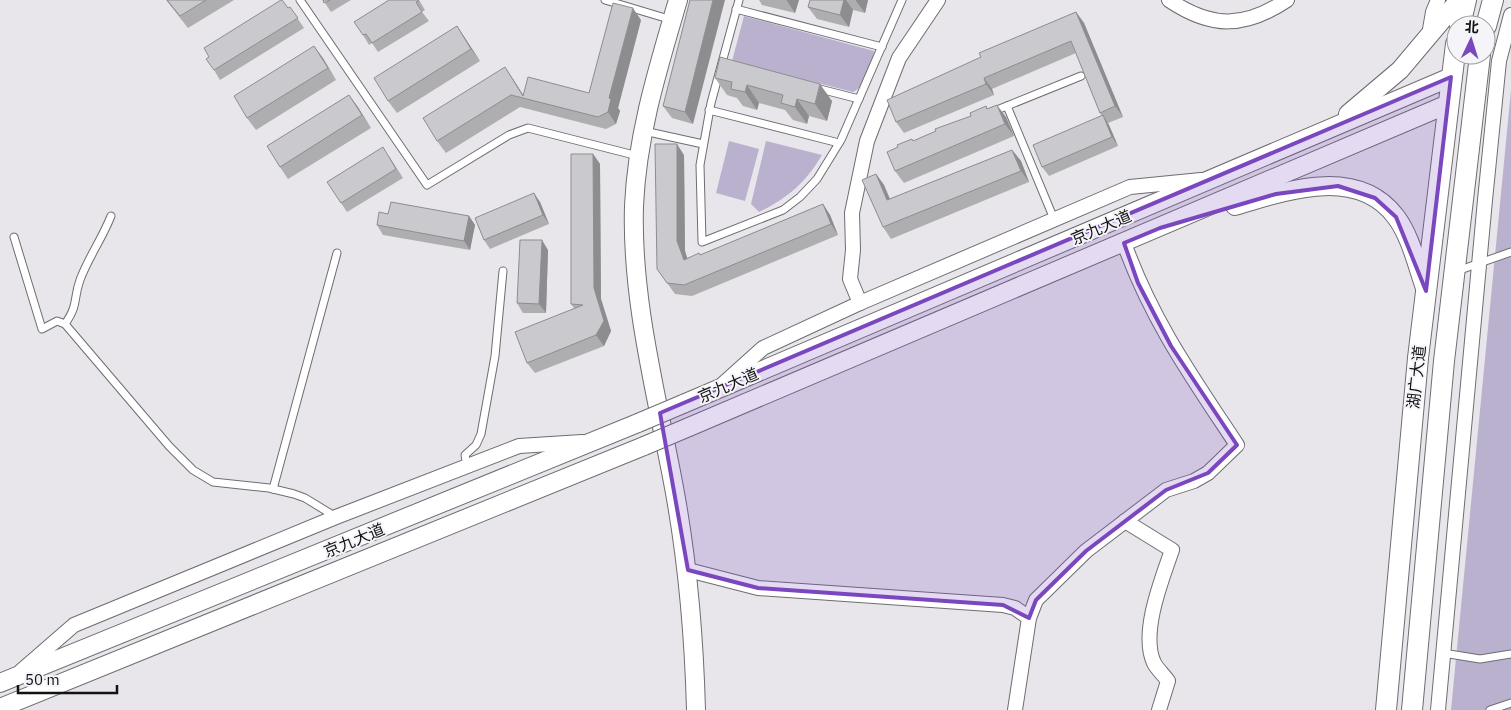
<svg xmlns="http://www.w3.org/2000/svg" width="1511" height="710" font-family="'IBM Plex Sans','Noto Sans SC',sans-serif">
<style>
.green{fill:#bab1cf}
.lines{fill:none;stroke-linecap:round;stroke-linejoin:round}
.service-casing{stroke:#6e6d71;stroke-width:9}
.minor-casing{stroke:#6e6d71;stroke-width:16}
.tertiary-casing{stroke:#6e6d71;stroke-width:20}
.secondary-casing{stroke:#6e6d71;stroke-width:22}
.service{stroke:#fff;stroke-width:7}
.minor{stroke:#fff;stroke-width:14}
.tertiary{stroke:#fff;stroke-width:18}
.secondary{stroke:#fff;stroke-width:20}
.tertiary-bridge-casing{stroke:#6e6d71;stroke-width:20;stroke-linecap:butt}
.tertiary-bridge{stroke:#fff;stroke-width:18}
.wall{fill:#aeadb0}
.shaded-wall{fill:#8d8d90}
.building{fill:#cac9cd;stroke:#8d8d90}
.marked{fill:#7a47be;fill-opacity:0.2;stroke:#7a47be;stroke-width:4;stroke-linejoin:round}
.labels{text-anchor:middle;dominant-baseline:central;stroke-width:4;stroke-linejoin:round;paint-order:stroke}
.street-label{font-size:16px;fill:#121213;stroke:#f5f4f8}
</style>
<rect width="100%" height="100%" fill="#e8e6eb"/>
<!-- green -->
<g class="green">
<path d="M 744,16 L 874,51 C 873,63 864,88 853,92 L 732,61 Z"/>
<polygon points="1511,90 1511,710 1451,710"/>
<polygon points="729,141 759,149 745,201 716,193"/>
<path d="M 766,141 L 822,155 C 806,182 788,198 759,212 L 751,204 Z"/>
</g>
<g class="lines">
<!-- service casing -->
<g class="service-casing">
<g id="service">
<polyline points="300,0 427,185 509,135 528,128 638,156"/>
<polyline points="605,0 672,20"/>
<polyline points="739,0 711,103 700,165 702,242 783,210 800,197 817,179 841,140 902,0"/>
<polyline points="736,9 882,47"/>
<polyline points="816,88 859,99"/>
<polyline points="1007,106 1054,219"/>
<polyline points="709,110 839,143"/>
<polyline points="992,112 1081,76"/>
<polyline points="644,131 703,144"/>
<polyline points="14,237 42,329 57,321 65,324 169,446 193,470 213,482 269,488 294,494 305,498 336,517"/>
<polyline points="1457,271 1511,252"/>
<path d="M 65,324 C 79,304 73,299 80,280 C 88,258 102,239 111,216"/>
<polyline points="467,466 465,455 476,445 481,434 495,356 503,271"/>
<polyline points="273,489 337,253"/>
<polyline points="1443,653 1480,659 1511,654"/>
<polyline points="1490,710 1511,703"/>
</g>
</g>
<!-- minor casing -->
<g class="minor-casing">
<g id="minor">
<path d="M 1169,0 C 1212,29 1245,28 1287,0"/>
<polyline points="1429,35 1433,12 1438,0"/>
<polyline points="860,303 850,279 853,250 852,213 867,141 899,58 938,0"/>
<polyline points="723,384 763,348 860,303 1130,187 1201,180"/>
<path d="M 1125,521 L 1172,550 C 1162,579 1140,633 1154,663 C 1157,669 1164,675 1168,681 L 1159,710"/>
<polyline points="688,570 758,588 1003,605 1015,608 1029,618 1015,710"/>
<path d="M 1029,618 L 1036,600 L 1086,551 L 1166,490 L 1194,481 L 1208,473 L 1237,445 C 1192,377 1152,321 1124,243"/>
<polyline points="21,671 74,625 336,517 519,446 582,442"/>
<polyline points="1438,710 1485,200 1499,61 1511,15"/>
</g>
</g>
<!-- tertiary casing -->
<g class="tertiary-casing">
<g id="tertiary">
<path d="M 678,0 C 658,68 637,135 634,206 C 631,302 658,399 675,493 C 688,565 694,636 696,710"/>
<polyline points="1348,114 1400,70 1459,0"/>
<path d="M 1235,206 C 1285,191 1357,165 1396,217 C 1411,237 1417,266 1426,291"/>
<polyline points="683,404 1451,77"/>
<polyline points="689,427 1448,104"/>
<polyline points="0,683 638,423"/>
<polyline points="0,708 644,446"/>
</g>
</g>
<!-- secondary casing -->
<g class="secondary-casing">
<g id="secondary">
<polyline points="1460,25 1466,0"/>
<polyline points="1486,26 1493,0"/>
<polyline points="1386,710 1418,358 1456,44"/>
<polyline points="1412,710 1444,361 1480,55"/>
</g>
</g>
<!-- service -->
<use href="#service" class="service"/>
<!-- minor -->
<use href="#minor" class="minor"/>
<!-- tertiary -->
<use href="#tertiary" class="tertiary"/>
<!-- secondary -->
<use href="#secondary" class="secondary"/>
<!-- tertiary-bridge casing -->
<g class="tertiary-bridge-casing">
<g id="tertiary-bridge">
<polyline points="638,423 683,404"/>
<polyline points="644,446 689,427"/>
</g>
</g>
<!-- tertiary-bridge -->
<use href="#tertiary-bridge" class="tertiary-bridge"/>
</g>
<!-- wall -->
<g class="wall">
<polygon points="166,0 234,0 188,28"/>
<polygon points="282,0 288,8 290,7 304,28 220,80 214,70"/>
<polygon points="323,0 351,0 331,12"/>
<polygon points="389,0 419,0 425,10 422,12 429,21 378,52 372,43 369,45 363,35"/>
<polygon points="690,0 693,124 672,118 663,106"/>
<polygon points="759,0 799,0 795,13 762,5"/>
<polygon points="810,0 868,0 865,13 853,10 849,27 817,19 808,7"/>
<polygon points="1076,12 1084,23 1123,117 1108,123 1118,146 1049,176 1042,167 1102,116 1100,113 1076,53 992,89 994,95 904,133 896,122 981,57"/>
<polygon points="641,20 618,108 620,111 616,124 606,129 520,107 446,153 437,141 513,79 523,95 589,93"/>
<polygon points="457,26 480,61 397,113 388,101"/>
<polygon points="314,46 336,80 256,130 247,118"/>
<polygon points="715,78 832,101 827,121 809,116 807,124 793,120 785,110 759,103 757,110 743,106 737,98 727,95"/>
<polygon points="349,95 371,128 288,179 280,167"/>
<polygon points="986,106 988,109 1006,117 1014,136 904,183 895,171 913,141 971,116"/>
<polygon points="1012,150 1021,161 1029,182 891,239 883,227 876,174 884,185 890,199"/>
<polygon points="593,154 600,164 601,299 611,331 604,346 535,373 527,363 574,308 571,304"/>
<polygon points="684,155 685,251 687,258 700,255 823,204 830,215 838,235 692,296 675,294 657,269"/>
<polygon points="389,156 403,178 347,212 341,203"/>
<polygon points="540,202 549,224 490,249 484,240"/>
<polygon points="388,214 469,216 475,225 470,250 383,235 377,225"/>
<polygon points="548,250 546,313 523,313 517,303"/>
</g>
<!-- shaded-wall -->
<g class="shaded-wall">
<polygon points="713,0 725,0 693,124 685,112"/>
<polygon points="787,0 799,0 795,13 787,1"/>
<polygon points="844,0 846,0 853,10 849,27 840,15"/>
<polygon points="856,0 868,0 865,13 856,1"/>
<polygon points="633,8 641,20 618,108 620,111 616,124 608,112 609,98"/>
<polygon points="1076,12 1084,23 1123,117 1115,106"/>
<polygon points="457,26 465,38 480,61 471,49"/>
<polygon points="314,46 323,58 336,80 328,68"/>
<polygon points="505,67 513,79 525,98 524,98"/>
<polygon points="984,78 992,89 994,95 986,84"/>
<polygon points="820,84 832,101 827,121 815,104"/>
<polygon points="747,85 759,103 757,110 745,92"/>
<polygon points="349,95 358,107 371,128 362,115"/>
<polygon points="797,99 809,116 807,124 795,107"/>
<polygon points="997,105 1006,117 1014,136 1005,124"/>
<polygon points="1103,115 1109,125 1118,146 1112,137"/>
<polygon points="677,144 684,155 685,251 691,270 684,260 677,241"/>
<polygon points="1012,150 1021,161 1029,182 1021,171"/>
<polygon points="593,154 600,164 601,299 611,331 604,346 596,335 594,288"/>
<polygon points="876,174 884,185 895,212 887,200"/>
<polygon points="534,193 540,202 549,224 543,215"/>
<polygon points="823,204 830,215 838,235 831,224"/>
<polygon points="469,216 475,225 470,250 464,241"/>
<polygon points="542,240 548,250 546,313 539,304"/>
</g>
<!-- building -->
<g class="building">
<polygon points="167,0 206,0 180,16"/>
<polygon points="281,0 282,0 288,8 290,7 298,18 214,70 206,59 209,57 204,48"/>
<polygon points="323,0 330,0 324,3"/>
<polygon points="389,0 418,0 419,1 416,2 422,12 372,43 366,34 363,35 354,22"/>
<polygon points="690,0 713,0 685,112 663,106"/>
<polygon points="810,0 844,0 840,15 808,7"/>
<polygon points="613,3 633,8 609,98 611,99 608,112 598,117 511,95 437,141 423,118 505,67 523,96 528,77 589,93"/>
<polygon points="1076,12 1115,106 1100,113 1071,41 984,78 986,84 896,122 887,100 981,57 979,53"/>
<polygon points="457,26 471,49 388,101 374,78"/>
<polygon points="314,46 328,68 247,118 234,96"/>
<polygon points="720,57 820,84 815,104 797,99 795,107 781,103 783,95 747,85 745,92 731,89 732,82 715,78"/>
<polygon points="349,95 362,115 280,167 267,146"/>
<polygon points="997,105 1005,124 895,171 887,152 898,147 897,145 912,139 913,141 936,131 935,129 971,116 970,113 986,106 987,109"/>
<polygon points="1103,115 1112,137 1042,167 1033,145"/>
<polygon points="655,144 677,144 677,241 684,260 699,253 700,255 823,204 831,224 684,285 667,283 657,269"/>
<polygon points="383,147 396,169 341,203 327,182"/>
<polygon points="1012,150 1021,171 883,227 862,180 876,174 887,200"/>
<polygon points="571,154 593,154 594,288 604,321 596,335 527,363 515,332 583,305 571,304"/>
<polygon points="534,193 543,215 484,240 475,218"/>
<polygon points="391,202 469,216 464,241 377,225 379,212 388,214"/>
<polygon points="520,240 542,240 539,304 517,303"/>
</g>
<!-- marked area -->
<path class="marked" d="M 1451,77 L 1426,291 L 1396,217 L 1375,198 L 1338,186 L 1276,194 L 1160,228 L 1124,243 L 1138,283 L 1171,346 L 1237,445 L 1208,473 L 1166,490 L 1086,551 L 1036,600 L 1029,618 L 1003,605 L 758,588 L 688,570 L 660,413 Z"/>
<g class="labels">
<!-- street labels -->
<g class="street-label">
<text transform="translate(1101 227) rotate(-23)">京九大道</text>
<text transform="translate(1416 377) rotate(-84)">湖广大道</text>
<text transform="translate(728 385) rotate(-23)">京九大道</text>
<text transform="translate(354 540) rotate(-22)">京九大道</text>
</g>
</g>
<!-- north arrow -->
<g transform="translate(1471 40) rotate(4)"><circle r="24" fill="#f5f4f8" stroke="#9a9a9c"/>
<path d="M0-4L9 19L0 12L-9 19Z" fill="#7a47be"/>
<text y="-8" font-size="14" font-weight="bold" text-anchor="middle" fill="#121213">北</text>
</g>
<!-- scale -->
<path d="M18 685v8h99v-8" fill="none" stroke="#121213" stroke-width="2.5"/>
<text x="25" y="685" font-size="15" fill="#121213" stroke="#f5f4f8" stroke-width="4" paint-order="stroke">50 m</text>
</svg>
